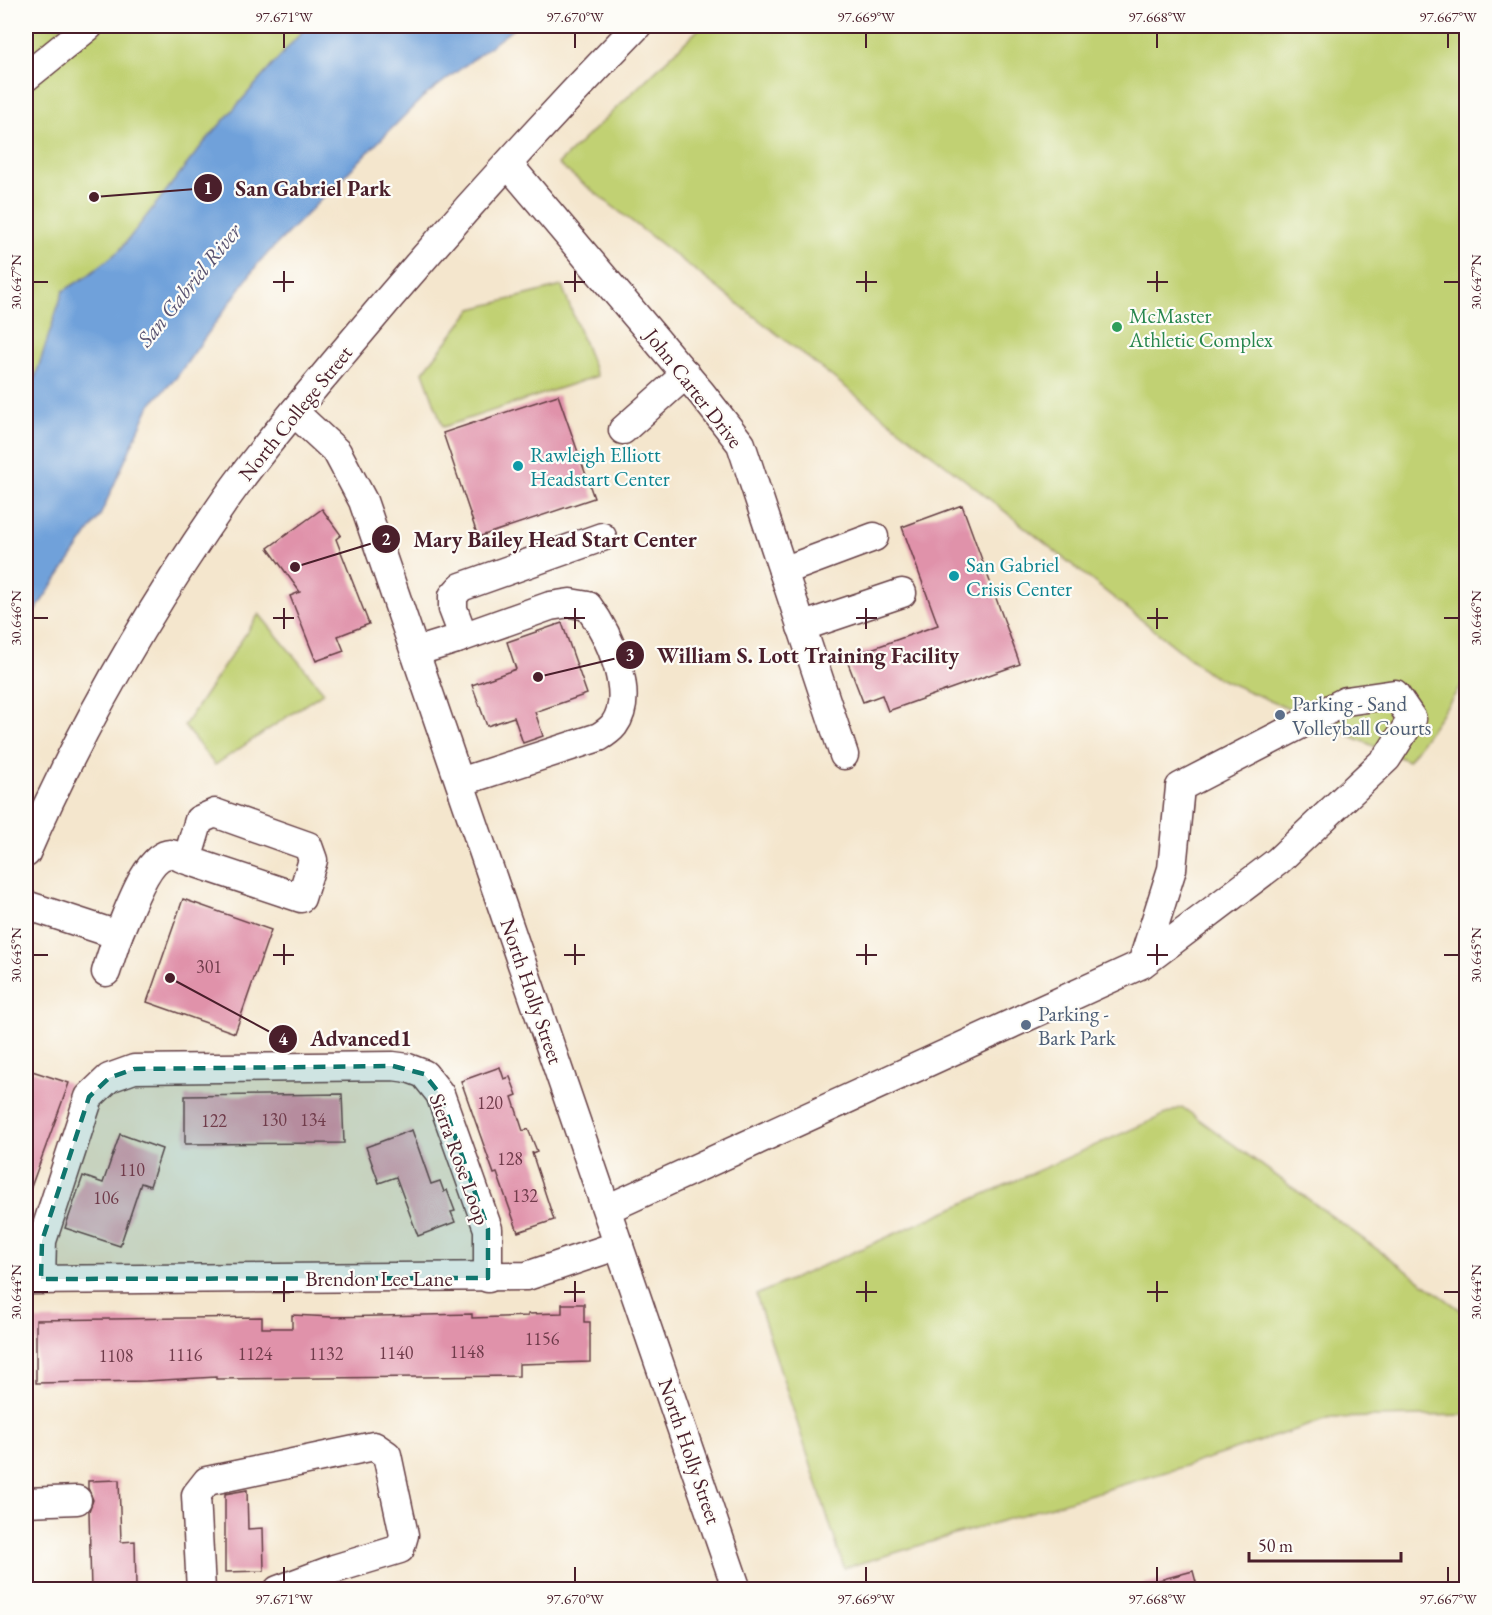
<svg xmlns="http://www.w3.org/2000/svg" width="1492" height="1615" font-family="'EB Garamond',serif">
<style>
.green{fill:#c1d173;stroke:#86784f;stroke-width:1.5}
.water{fill:#6fa1da;stroke:#5c6082;stroke-width:1.5}
.building{fill:#e092aa}
.lines{fill:none;stroke-linecap:round;stroke-linejoin:round}
.minor-casing{stroke:#643d43;stroke-width:31}
.minor{stroke:#fff;stroke-width:28}
.marked{fill:#0f766e;fill-opacity:0.2;stroke:#0f766e;stroke-width:4.5;stroke-dasharray:12 8;stroke-linejoin:round}
.ticks{fill:none;stroke:#4a1f2b;stroke-width:2}
.leisure-dot{fill:#2e9e5b;stroke:#fdfcf7;stroke-width:2}
.culture-dot{fill:#0f9aa8;stroke:#fdfcf7;stroke-width:2}
.service-dot{fill:#5c6f8a;stroke:#fdfcf7;stroke-width:2}
.labels{text-anchor:middle;dominant-baseline:central;stroke-width:4.5;stroke-linejoin:round;paint-order:stroke}
.number-label{font-size:18px;fill:#703c4b}
.leisure-label{font-size:21px;fill:#27864d;stroke:#fdfcf7;text-anchor:start}
.street-label{font-size:21px;fill:#4a1f2b;stroke:#fdfcf7}
.culture-label{font-size:21px;fill:#0d838f;stroke:#fdfcf7;text-anchor:start}
.service-label{font-size:21px;fill:#4e5e75;stroke:#fdfcf7;text-anchor:start}
.water-label{font-size:22px;font-style:italic;fill:#595371;stroke:#fdfcf7}
.leader{fill:none;stroke:#4a1f2b;stroke-width:2}
.callout-dot{fill:#4a1f2b;stroke:#fdfcf7;stroke-width:2}
.mark-label{font-size:18px;text-anchor:middle;font-weight:bold;fill:#fff}
.callout-label{font-size:22px;text-anchor:middle;font-weight:bold;fill:#4a1f2b;stroke:#fdfcf7;stroke-width:4.5;stroke-linejoin:round;paint-order:stroke}
.neatline{fill:none;stroke:#4a1f2b;stroke-width:2}
.ticks-label{font-size:15px;text-anchor:middle;fill:#4a1f2b}
</style>
<rect width="100%" height="100%" fill="#fdfcf7"/>
<filter id="ink" filterUnits="userSpaceOnUse"><feTurbulence type="fractalNoise" baseFrequency=".0167" numOctaves="2"/><feDisplacementMap in="SourceGraphic" scale="12" xChannelSelector="R" yChannelSelector="G"/><feConvolveMatrix kernelMatrix="1 2 1 2 8 2 1 2 1" color-interpolation-filters="sRGB"/></filter>
<filter id="wash" filterUnits="userSpaceOnUse"><feTurbulence type="fractalNoise" baseFrequency=".008" numOctaves="4" result="noise"/><feDisplacementMap in="SourceGraphic" scale="24" xChannelSelector="R" yChannelSelector="G"/><feGaussianBlur stdDeviation="1.35" result="paint"/><feColorMatrix in="noise" values="0 0 0 0 0 0 0 0 0 0 0 0 0 0 0 0 0 1.4 0 .05"/><feComposite in="paint" operator="in"/></filter>
<g filter="url(#wash)">
<rect width="100%" height="100%" fill="#f4e6cd"/>
<!-- green -->
<g class="green">
<polygon points="26,26 307,26 203,144 120,250 86,277 63,291 34,381 26,389"/>
<polygon points="702,26 1466,26 1466,679 1408,761 1211,675 978,490 558,164"/>
<polygon points="562,286 597,376 443,427 423,372 472,309"/>
<polygon points="259,614 324,692 215,765 184,726"/>
<polygon points="1182,1107 1466,1314 1466,1415 1331,1418 1182,1467 844,1568 756,1295"/>
</g>
<!-- water -->
<polygon class="water" points="307,26 517,26 422,98 259,262 176,378 150,405 100,516 26,624 26,389 34,381 63,291 86,277 120,250 203,144"/>
<g id="blocks">
<!-- building -->
<g class="building">
<polygon points="558,395 594,498 478,537 443,433"/>
<polygon points="962,505 1020,664 888,711 882,695 863,702 846,658 938,625 902,527"/>
<polygon points="322,509 341,535 336,539 369,624 338,636 344,651 316,661 290,596 300,592 268,548"/>
<polygon points="562,623 587,694 535,712 543,736 523,743 514,717 487,726 472,685 516,669 507,642"/>
<polygon points="183,899 271,930 235,1033 147,1002"/>
<polygon points="500,1067 504,1079 510,1077 517,1095 512,1097 523,1131 528,1129 537,1151 532,1153 554,1220 518,1232 497,1173 494,1174 461,1081"/>
<polygon points="26,1069 69,1083 27,1198 26,1198"/>
<polygon points="342,1094 344,1143 185,1144 185,1096"/>
<polygon points="412,1130 431,1184 440,1181 444,1192 447,1190 455,1211 451,1212 455,1222 418,1236 396,1177 379,1183 366,1147"/>
<polygon points="120,1134 162,1149 150,1186 141,1183 120,1246 65,1228 83,1176 103,1183"/>
<polygon points="562,1304 584,1304 584,1322 590,1322 590,1362 519,1364 519,1376 216,1379 216,1377 146,1381 36,1383 36,1320 262,1317 262,1328 292,1328 292,1315 332,1317 472,1314 472,1318 528,1316 528,1314 562,1313"/>
<polygon points="119,1480 121,1542 135,1541 136,1587 124,1588 124,1590 91,1590 89,1511 93,1500 88,1488 88,1481"/>
<polygon points="247,1490 248,1529 263,1528 264,1571 225,1572 225,1494"/>
<polygon points="1193,1571 1198,1590 1144,1590 1144,1584"/>
</g>
</g>
</g>
<g filter="url(#ink)">
<use href="#blocks" fill-opacity="0" stroke="#643d43" stroke-width="1.5"/>
<g class="lines">
<!-- minor casing -->
<g class="minor-casing">
<g id="minor">
<polyline points="26,77 89,26"/>
<polyline points="508,164 702,394 741,444 844,755"/>
<polyline points="294,412 337,452 363,501 737,1590"/>
<polyline points="623,430 686,374"/>
<polyline points="783,571 874,537"/>
<polyline points="801,627 902,593"/>
<path d="M 457,639 L 550,606 L 570,603 L 588,606 C 608,633 637,694 614,725 C 610,730 604,734 599,737 L 460,782"/>
<polyline points="415,652 457,639 461,630 453,609 453,596 461,587 602,537"/>
<path d="M 26,853 C 80,728 150,608 228,496 C 263,447 303,401 342,354 C 436,241 535,131 637,26"/>
<path d="M 26,905 L 118,935 C 127,916 146,855 170,854 C 175,854 183,859 187,860 L 301,898 L 313,860 L 308,846 L 215,813 L 199,820 L 187,860"/>
<polyline points="106,972 118,935"/>
<polyline points="607,1209 1142,964 1278,861 1387,758 1412,719 1395,694 1346,701 1180,787 1172,869 1142,964"/>
<polyline points="41,1279 42,1241 89,1097 109,1078 134,1069 393,1066 408,1068 424,1074 440,1094 488,1229 488,1278"/>
<polyline points="26,1280 527,1276 619,1245"/>
<polyline points="26,1502 77,1500"/>
<polyline points="201,1590 196,1495 207,1481 374,1446 387,1455 404,1535 400,1549 334,1569 278,1590"/>
</g>
</g>
<!-- minor -->
<use href="#minor" class="minor"/>
</g>
</g>
<!-- marked area -->
<path class="marked" d="M 393,1066 L 424,1074 L 440,1094 L 488,1229 L 488,1278 L 41,1279 L 42,1241 L 89,1097 L 109,1078 L 134,1069 Z"/>
<!-- ticks -->
<path class="ticks" d="M 284,33 L 284,48M 575,33 L 575,48M 866,33 L 866,48M 1157,33 L 1157,48M 1448,33 L 1448,48M 284,271 L 284,292M 575,271 L 575,292M 866,271 L 866,292M 1157,271 L 1157,292M 33,282 L 48,282M 273,282 L 294,282M 564,282 L 585,282M 856,282 L 877,282M 1147,282 L 1168,282M 1444,282 L 1459,282M 284,608 L 284,629M 575,608 L 575,629M 866,608 L 866,629M 1157,608 L 1157,629M 33,618 L 48,618M 273,618 L 294,618M 564,618 L 585,618M 856,618 L 877,618M 1147,618 L 1168,618M 1444,618 L 1459,618M 284,944 L 284,965M 575,944 L 575,965M 866,944 L 866,965M 1157,944 L 1157,965M 33,955 L 48,955M 273,955 L 294,955M 564,955 L 585,955M 856,955 L 877,955M 1147,955 L 1168,955M 1444,955 L 1459,955M 284,1281 L 284,1302M 575,1281 L 575,1302M 866,1281 L 866,1302M 1157,1281 L 1157,1302M 33,1292 L 48,1292M 273,1292 L 294,1292M 564,1292 L 585,1292M 856,1292 L 877,1292M 1147,1292 L 1168,1292M 1444,1292 L 1459,1292M 284,1567 L 284,1582M 575,1567 L 575,1582M 866,1567 L 866,1582M 1157,1567 L 1157,1582M 1448,1567 L 1448,1582"/>
<!-- markers -->
<circle class="leisure-dot" cx="1117" cy="327" r="6"/>
<g class="culture-dot">
<circle cx="518" cy="466" r="6"/>
<circle cx="954" cy="576" r="6"/>
</g>
<g class="service-dot">
<circle cx="1280" cy="715" r="6"/>
<circle cx="1026" cy="1025" r="6"/>
</g>
<g class="labels">
<!-- number labels -->
<g class="number-label">
<text x="209" y="966">301</text>
<text x="490" y="1102">120</text>
<text x="274" y="1119">130</text>
<text x="313" y="1119">134</text>
<text x="214" y="1120">122</text>
<text x="510" y="1158">128</text>
<text x="132" y="1169">110</text>
<text x="525" y="1195">132</text>
<text x="106" y="1197">106</text>
<text x="542" y="1338">1156</text>
<text x="467" y="1351">1148</text>
<text x="396" y="1352">1140</text>
<text x="255" y="1353">1124</text>
<text x="326" y="1353">1132</text>
<text x="185" y="1354">1116</text>
<text x="116" y="1355">1108</text>
</g>
<!-- leisure labels -->
<g class="leisure-label">
<text x="1129" y="315">McMaster<tspan x="1129" dy="24">Athletic Complex</tspan></text>
</g>
<!-- street labels -->
<g class="street-label">
<text transform="translate(694 388) rotate(52)">John Carter Drive</text>
<text transform="translate(295 413) rotate(-51)">North College Street</text>
<text transform="translate(532 991) rotate(71)">North Holly Street</text>
<text transform="translate(460 1159) rotate(70)">Sierra Rose Loop</text>
<text x="379" y="1278">Brendon Lee Lane</text>
<text transform="translate(690 1451) rotate(71)">North Holly Street</text>
</g>
<!-- culture labels -->
<g class="culture-label">
<text x="530" y="454">Rawleigh Elliott<tspan x="530" dy="24">Headstart Center</tspan></text>
<text x="966" y="564">San Gabriel<tspan x="966" dy="24">Crisis Center</tspan></text>
</g>
<!-- service labels -->
<g class="service-label">
<text x="1292" y="703">Parking - Sand<tspan x="1292" dy="24">Volleyball Courts</tspan></text>
<text x="1038" y="1013">Parking -<tspan x="1038" dy="24">Bark Park</tspan></text>
</g>
<!-- water labels -->
<g class="water-label">
<text transform="translate(189 285) rotate(-51)">San Gabriel River</text>
</g>
</g>
<!-- callouts -->
<path class="leader" d="M94 197L208 188M295 567L386 539M538 677L630 655M170 978L283 1039"/>
<g class="callout-dot">
<circle cx="94" cy="197" r="6"/>
<circle cx="295" cy="567" r="6"/>
<circle cx="538" cy="677" r="6"/>
<circle cx="170" cy="978" r="6"/>
<circle cx="208" cy="188" r="15"/>
<circle cx="386" cy="539" r="15"/>
<circle cx="630" cy="655" r="15"/>
<circle cx="283" cy="1039" r="15"/>
</g>
<g class="mark-label">
<text x="208" y="194">1</text>
<text x="386" y="545">2</text>
<text x="630" y="661">3</text>
<text x="283" y="1045">4</text>
</g>
<g class="callout-label">
<text x="313" y="196">San Gabriel Park</text>
<text x="555" y="547">Mary Bailey Head Start Center</text>
<text x="808" y="663">William S. Lott Training Facility</text>
<text x="361" y="1046">Advanced1</text>
</g>
<!-- margin -->
<rect width="1492" height="1615" fill="none" stroke="#fdfcf7" stroke-width="66"/>
<!-- scale -->
<path d="M1249 1552v9h152v-9" fill="none" stroke="#4a1f2b" stroke-width="3"/>
<text x="1258" y="1552" font-size="18" fill="#4a1f2b" stroke="#fdfcf7" stroke-width="4.5" paint-order="stroke">50 m</text>
<rect x="33" y="33" width="1426" height="1549" class="neatline"/>
<g class="ticks-label">
<text x="284" y="22">97.671°W</text>
<text x="575" y="22">97.670°W</text>
<text x="866" y="22">97.669°W</text>
<text x="1157" y="22">97.668°W</text>
<text x="1448" y="22">97.667°W</text>
<text transform="translate(16 282) rotate(-90)" y="5">30.647°N</text>
<text transform="translate(1476 282) rotate(-90)" y="5">30.647°N</text>
<text transform="translate(16 618) rotate(-90)" y="5">30.646°N</text>
<text transform="translate(1476 618) rotate(-90)" y="5">30.646°N</text>
<text transform="translate(16 955) rotate(-90)" y="5">30.645°N</text>
<text transform="translate(1476 955) rotate(-90)" y="5">30.645°N</text>
<text transform="translate(16 1292) rotate(-90)" y="5">30.644°N</text>
<text transform="translate(1476 1292) rotate(-90)" y="5">30.644°N</text>
<text x="284" y="1604">97.671°W</text>
<text x="575" y="1604">97.670°W</text>
<text x="866" y="1604">97.669°W</text>
<text x="1157" y="1604">97.668°W</text>
<text x="1448" y="1604">97.667°W</text>
</g>
</svg>
